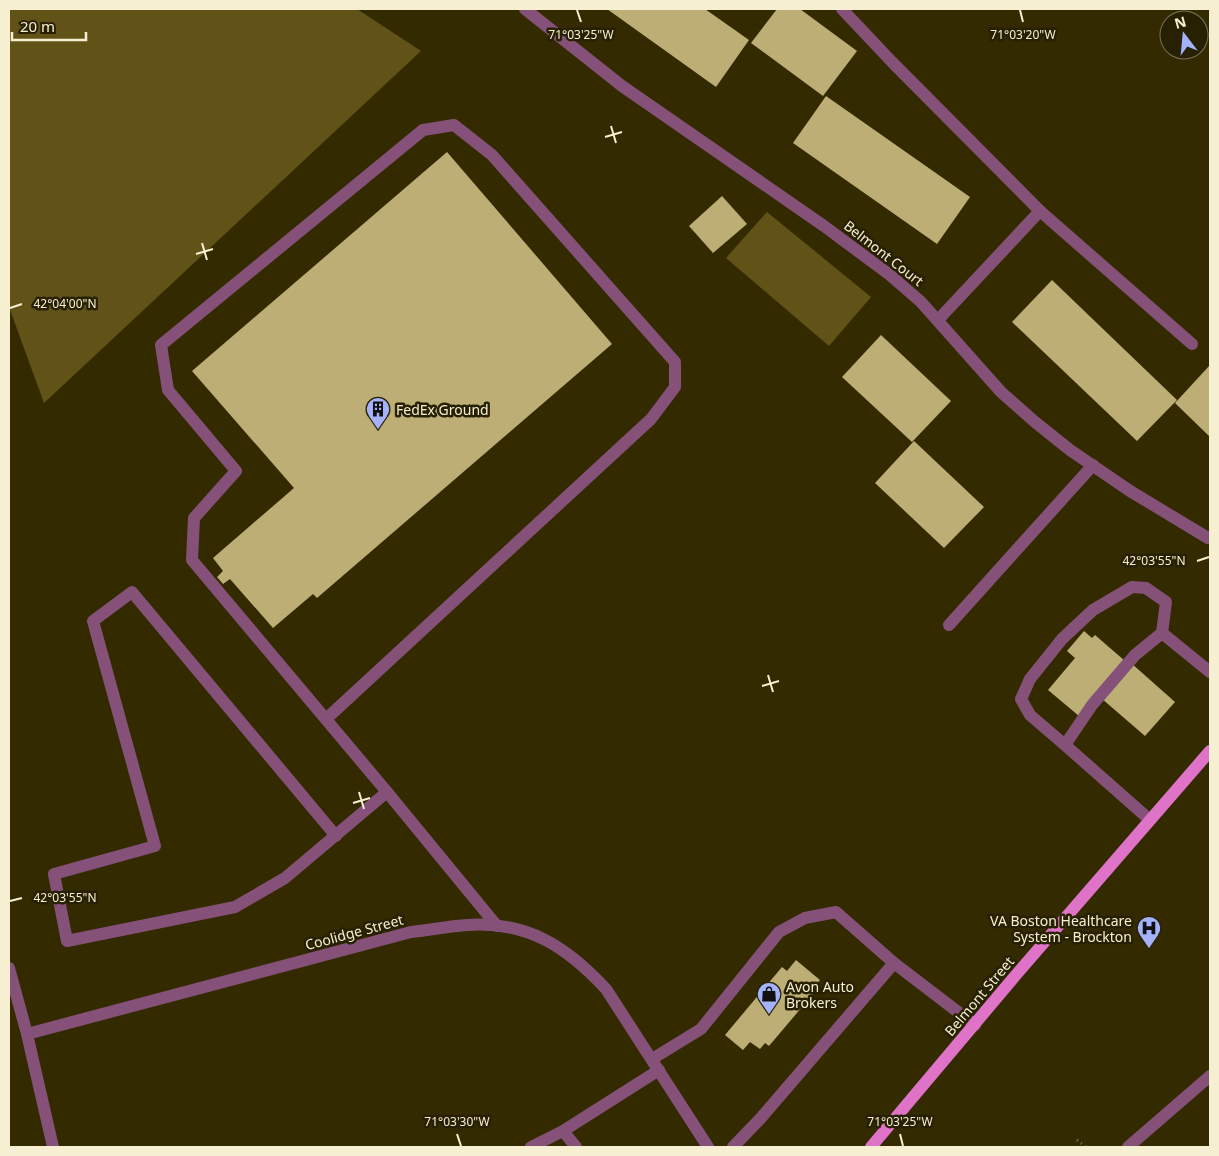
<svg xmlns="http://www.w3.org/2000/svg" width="1219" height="1156" font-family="'Noto Sans',sans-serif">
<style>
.green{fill:#615317}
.building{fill:#bcae74}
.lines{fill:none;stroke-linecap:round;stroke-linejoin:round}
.path{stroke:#867c58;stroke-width:3;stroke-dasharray:1 4;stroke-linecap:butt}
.minor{stroke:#855179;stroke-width:12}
.major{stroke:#de73c8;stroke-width:12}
.ticks{fill:none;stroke:#f7efd2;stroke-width:2}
.labels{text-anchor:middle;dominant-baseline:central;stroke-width:5;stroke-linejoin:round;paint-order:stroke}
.street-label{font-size:14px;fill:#f7efd2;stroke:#282003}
.poi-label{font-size:14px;fill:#f7efd2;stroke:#282003;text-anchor:start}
.ticks-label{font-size:12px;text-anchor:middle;fill:#f7efd2;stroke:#282003;stroke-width:5;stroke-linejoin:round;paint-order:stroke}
</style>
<rect width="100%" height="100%" fill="#342a00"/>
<!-- green -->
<g class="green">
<polygon points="9,9 357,9 421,51 44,403 9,307"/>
<polygon points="767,212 871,297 829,346 726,258"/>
</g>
<!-- building -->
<g class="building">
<polygon points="607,9 705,9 749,40 716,87"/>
<polygon points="777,9 800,9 857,51 823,96 751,43"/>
<polygon points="826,96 970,197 937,244 793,143"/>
<polygon points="447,152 612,344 317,598 313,594 273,628 230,579 223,584 217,577 223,571 213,558 294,488 192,371"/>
<polygon points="722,196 747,224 713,253 689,226"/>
<polygon points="1052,280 1177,400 1137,441 1012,322"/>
<polygon points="881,335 951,401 912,442 842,377"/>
<polygon points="1210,365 1210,437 1175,403"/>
<polygon points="914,441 984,507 944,548 875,483"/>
<polygon points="1084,631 1092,638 1095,635 1125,661 1079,716 1048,690 1075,658 1067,651"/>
<polygon points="1131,663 1175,702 1145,736 1101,698"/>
<polygon points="796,960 820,980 810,991 813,994 769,1046 765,1043 760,1049 750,1042 743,1050 725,1035 782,967 787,971"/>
</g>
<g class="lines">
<!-- path -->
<polyline class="path" points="1077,1140 1086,1147"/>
<!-- minor -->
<g class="minor">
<polyline points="525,9 622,86 824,226 890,275 921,302 1001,392 1035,422 1070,450 1130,491 1208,538"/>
<polyline points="842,9 892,62 1040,211 1192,344"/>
<polyline points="938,320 1040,211"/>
<polyline points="949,625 1093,465"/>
<polyline points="326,719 651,419 675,387 675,362 492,155 454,125 423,130 161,345 168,390 236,471 194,518 192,560 387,792"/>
<polyline points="1065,745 1030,715 1021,699 1030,679 1062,639 1093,610 1132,587 1146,588 1166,602 1162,633"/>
<polyline points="1150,820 1065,745 1092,705 1135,655 1162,633 1210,672"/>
<polyline points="336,836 132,592 93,621 155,846 54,874 67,941 235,907 285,878 387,792 497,926"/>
<polyline points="9,968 27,1034"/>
<polyline points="652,1059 701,1029 779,932 805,918 836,912 894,963 975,1025"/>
<polyline points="563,1131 659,1070"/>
<path d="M 53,1147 L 27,1034 L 411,932 C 430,930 449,926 468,925 C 528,921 567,947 606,989 L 708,1147"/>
<polyline points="531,1147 563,1131 576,1147"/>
<polyline points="733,1147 760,1119 894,963"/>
<polyline points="1128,1147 1210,1076"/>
</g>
<!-- major -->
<polyline class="major" points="871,1147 1015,976 1210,751"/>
</g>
<!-- ticks -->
<path class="ticks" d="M 577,10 L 581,22M 1020,10 L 1023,22M 611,126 L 616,143M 605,137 L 622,132M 202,243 L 207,260M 196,254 L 213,249M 10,308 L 22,304M 1197,561 L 1209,557M 768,675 L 773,692M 762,686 L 779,681M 359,792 L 364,809M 353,803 L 370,798M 10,901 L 22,898M 457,1134 L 461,1146M 900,1134 L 903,1146"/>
<!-- icons -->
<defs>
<g id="building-pin" transform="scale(1.25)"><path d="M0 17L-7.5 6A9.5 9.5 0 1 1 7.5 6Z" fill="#a4b2fc" stroke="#282003"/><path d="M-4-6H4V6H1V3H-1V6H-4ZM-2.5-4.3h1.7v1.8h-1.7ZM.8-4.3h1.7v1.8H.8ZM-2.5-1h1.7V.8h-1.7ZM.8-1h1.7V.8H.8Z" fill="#111"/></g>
<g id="hospital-pin" transform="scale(1.25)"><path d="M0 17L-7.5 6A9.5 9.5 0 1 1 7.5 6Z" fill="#a4b2fc" stroke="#282003"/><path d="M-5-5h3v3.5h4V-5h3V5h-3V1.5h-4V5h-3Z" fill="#111"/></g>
<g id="shop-pin" transform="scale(1.25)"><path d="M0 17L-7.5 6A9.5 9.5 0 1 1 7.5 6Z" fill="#a4b2fc" stroke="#282003"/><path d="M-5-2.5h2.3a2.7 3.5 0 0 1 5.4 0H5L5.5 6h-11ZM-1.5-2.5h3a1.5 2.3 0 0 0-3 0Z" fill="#111"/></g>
</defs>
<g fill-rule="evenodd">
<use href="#building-pin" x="378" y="409"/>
<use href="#hospital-pin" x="1149" y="928"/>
<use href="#shop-pin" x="769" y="994"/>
</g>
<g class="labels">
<!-- street labels -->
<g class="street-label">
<text transform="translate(884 253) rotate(38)">Belmont Court</text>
<text transform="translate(354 932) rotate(-15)">Coolidge Street</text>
<text transform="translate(979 996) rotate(-50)">Belmont Street</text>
</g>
<!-- poi labels -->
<g class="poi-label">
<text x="396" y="409">FedEx Ground</text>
<text x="1132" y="920" text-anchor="end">VA Boston Healthcare<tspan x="1132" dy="16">System - Brockton</tspan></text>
<text x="786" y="986">Avon Auto<tspan x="786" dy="16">Brokers</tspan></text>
</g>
</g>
<g class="ticks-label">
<text x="581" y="39">71°03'25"W</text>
<text x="1023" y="39">71°03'20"W</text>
<text x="65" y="308">42°04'00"N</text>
<text x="1154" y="565">42°03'55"N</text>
<text x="65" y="902">42°03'55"N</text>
<text x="457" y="1126">71°03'30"W</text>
<text x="900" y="1126">71°03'25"W</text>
</g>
<!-- border -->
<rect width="1219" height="1156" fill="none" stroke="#f7efd2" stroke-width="20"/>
<!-- north arrow -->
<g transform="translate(1184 35) rotate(344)"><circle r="24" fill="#282003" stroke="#7b7356"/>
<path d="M0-4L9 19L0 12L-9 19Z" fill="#a4b2fc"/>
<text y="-8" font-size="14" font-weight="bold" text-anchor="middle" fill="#f7efd2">N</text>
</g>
<!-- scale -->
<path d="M12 32v8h74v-8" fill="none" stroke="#f7efd2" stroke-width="2.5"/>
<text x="20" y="32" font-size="15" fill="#f7efd2" stroke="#282003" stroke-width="4" paint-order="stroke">20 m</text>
</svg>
